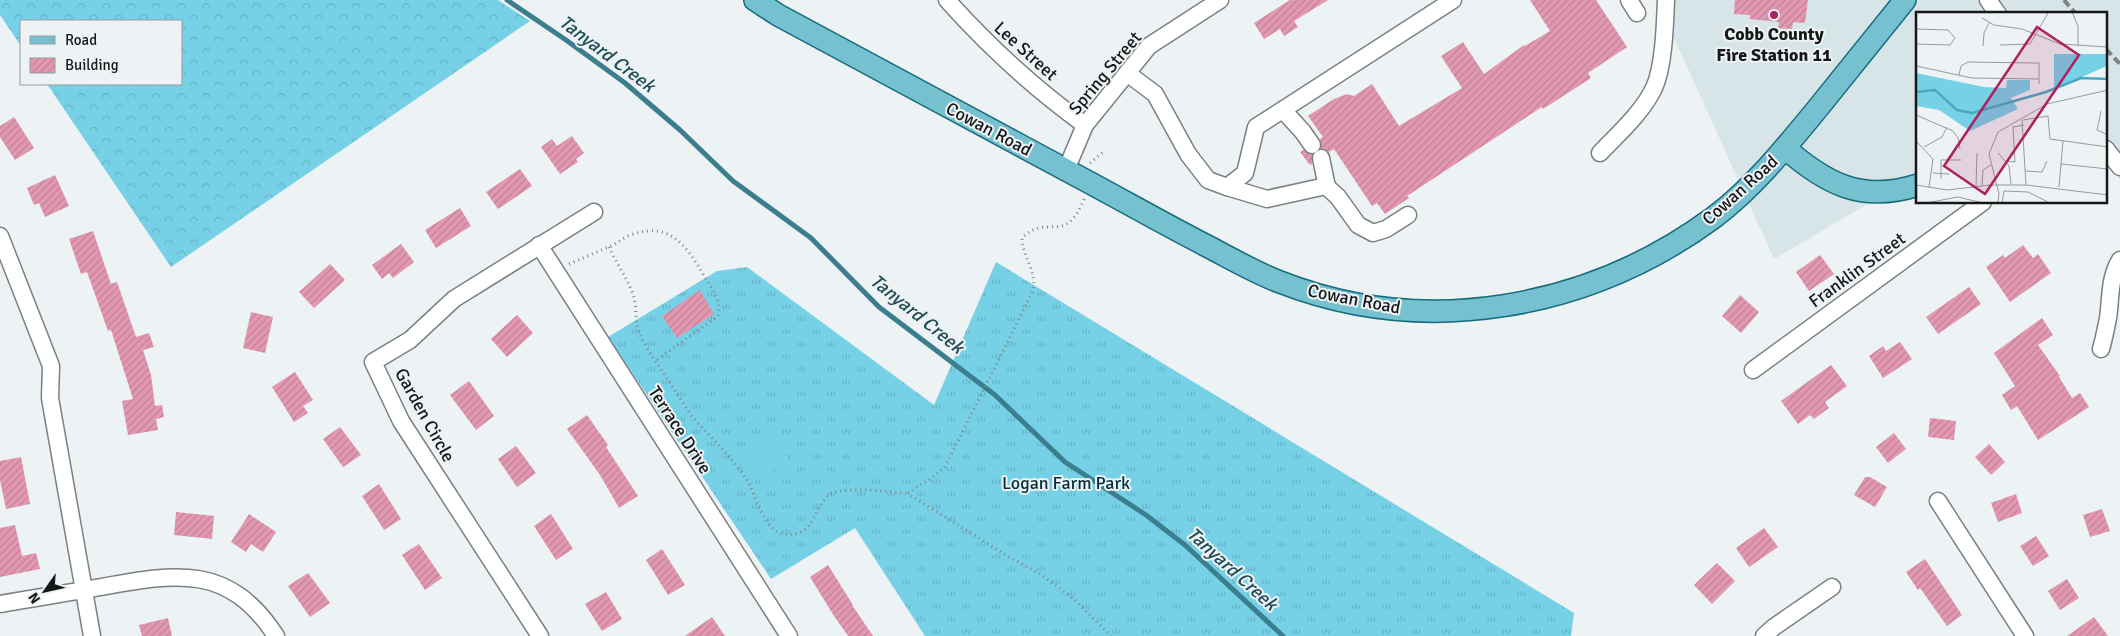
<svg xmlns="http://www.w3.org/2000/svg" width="2120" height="636" font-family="Signika,sans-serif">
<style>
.built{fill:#d7e5e9}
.grass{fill:url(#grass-tufts)}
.forest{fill:url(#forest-crowns)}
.pitch{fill:#76d1e7}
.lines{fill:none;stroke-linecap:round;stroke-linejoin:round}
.stream{stroke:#3b7e8d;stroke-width:5}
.building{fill:url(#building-hatch)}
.minor-casing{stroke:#7b8081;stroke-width:19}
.major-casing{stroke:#186b7b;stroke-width:24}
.path{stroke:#828586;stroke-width:3;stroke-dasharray:1 4;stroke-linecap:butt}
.minor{stroke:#fff;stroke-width:16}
.major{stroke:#75c1d0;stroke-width:21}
.rail{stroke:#7e8182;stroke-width:4;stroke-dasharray:8 4;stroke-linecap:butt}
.poi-dot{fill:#ac2162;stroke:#edf2f4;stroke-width:2}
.labels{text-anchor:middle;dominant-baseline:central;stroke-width:4;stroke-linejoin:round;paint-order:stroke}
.poi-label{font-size:18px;font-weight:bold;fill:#161818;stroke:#edf2f4}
.street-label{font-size:18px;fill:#161818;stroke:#edf2f4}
.park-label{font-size:18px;fill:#02303a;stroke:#edf2f4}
.water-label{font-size:19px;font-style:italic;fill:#224c56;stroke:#edf2f4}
.inset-river{fill:none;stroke:#4ba9bf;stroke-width:2.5}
.inset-road{fill:none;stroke:#979b9c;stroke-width:1}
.view{fill:#ac2162;fill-opacity:0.15;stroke:#ac2162;stroke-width:2.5}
.inset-edge{fill:none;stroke:#161818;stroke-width:2.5}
</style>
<defs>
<pattern id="grass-tufts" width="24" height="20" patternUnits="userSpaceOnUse" patternTransform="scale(1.25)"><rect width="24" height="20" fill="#76d1e7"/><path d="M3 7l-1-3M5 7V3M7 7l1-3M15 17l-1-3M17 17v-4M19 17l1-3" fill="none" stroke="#65b3c5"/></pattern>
<pattern id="forest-crowns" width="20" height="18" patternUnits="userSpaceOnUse" patternTransform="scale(1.25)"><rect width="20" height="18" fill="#76d1e7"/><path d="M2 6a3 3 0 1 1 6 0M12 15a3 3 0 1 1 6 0" fill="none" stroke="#65b3c5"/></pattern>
<pattern id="building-hatch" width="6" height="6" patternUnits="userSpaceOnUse" patternTransform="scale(1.25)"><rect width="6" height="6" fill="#e298b0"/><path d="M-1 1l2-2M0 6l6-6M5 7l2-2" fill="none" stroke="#c18297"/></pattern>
</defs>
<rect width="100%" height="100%" fill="#edf2f4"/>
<!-- built -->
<polygon class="built" points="1657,0 2120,0 2120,180 2106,162 2106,14 1918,14 1917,175 1774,259"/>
<!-- grass -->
<polygon class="grass" points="996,262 1574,613 1571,636 925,636 855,528 771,579 608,337 717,271 747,267 934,405"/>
<!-- forest -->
<polygon class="forest" points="0,0 498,0 530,21 171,267 47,84 181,84 181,21 21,21 21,46 0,15"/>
<!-- pitch -->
<polygon class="pitch" points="770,430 789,460 752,483 733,453"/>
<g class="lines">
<!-- stream -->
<polyline class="stream" points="507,0 566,40 625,83 680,130 733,181 811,238 879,307 995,395 1065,462 1146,515 1185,545 1283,636"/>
</g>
<!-- building -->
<g class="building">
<polygon points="1290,0 1328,0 1294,21 1298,27 1284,36 1280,29 1264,39 1254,23"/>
<polygon points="1530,0 1596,0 1627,47 1588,73 1591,78 1543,109 1542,107 1407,196 1409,198 1385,214 1377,203 1372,206 1334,149 1329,152 1321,148 1320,139 1323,137 1308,116 1334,99 1347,94 1354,96 1372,84 1399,126 1462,88 1441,56 1463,42 1484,74 1524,45 1525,46 1550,31"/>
<polygon points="1735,0 1808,0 1805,23 1793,22 1792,29 1778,28 1779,22 1750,19 1750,15 1734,14"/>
<polygon points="14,117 34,148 15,160 0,137 0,126"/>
<polygon points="572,136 584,153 576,159 578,162 560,174 541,147 552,139 557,146"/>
<polygon points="1303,150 1312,155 1312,164 1310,165 1300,152"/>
<polygon points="520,169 532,186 498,209 486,192"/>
<polygon points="55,175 69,206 45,217 39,203 34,205 27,188"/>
<polygon points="460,208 471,226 436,248 425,230"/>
<polygon points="93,231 111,284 117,282 136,337 149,333 154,347 143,350 151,375 155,406 162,405 164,417 156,419 158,430 128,435 122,401 133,399 111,330 108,331 87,272 81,274 69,239"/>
<polygon points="401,244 414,262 393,278 389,273 382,279 372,265"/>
<polygon points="2023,245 2033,258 2038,254 2051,273 2010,302 1986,267 2003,255 2005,258"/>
<polygon points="1820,255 1834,274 1809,291 1796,272"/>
<polygon points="330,264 345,280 314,308 299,292"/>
<polygon points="1969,287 1981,304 1938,334 1926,317"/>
<polygon points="700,290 714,314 677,338 662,316"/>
<polygon points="1740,295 1759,312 1741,333 1722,316"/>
<polygon points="251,312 273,317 265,353 243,348"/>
<polygon points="517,315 533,333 507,357 491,339"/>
<polygon points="2042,318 2053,335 2038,345 2060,376 2059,377 2072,398 2080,393 2089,407 2038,440 2017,406 2011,410 2002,395 2015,386 1994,353"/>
<polygon points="1900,342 1912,359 1883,378 1869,356 1883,346 1886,351"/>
<polygon points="1831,365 1847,386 1825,402 1829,408 1814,419 1810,415 1798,424 1781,401"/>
<polygon points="295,372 313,400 303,406 308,413 294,422 272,387"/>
<polygon points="469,381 494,416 476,430 450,395"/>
<polygon points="587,415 608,445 606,447 638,496 619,508 600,475 567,429"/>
<polygon points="1930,418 1956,421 1954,440 1928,437"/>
<polygon points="340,427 361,455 343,467 323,439"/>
<polygon points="1894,433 1906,449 1888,463 1876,447"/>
<polygon points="1989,444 2005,462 1991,475 1975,457"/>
<polygon points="516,446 536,473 517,487 498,459"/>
<polygon points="21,457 30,504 6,509 0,480 0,461"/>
<polygon points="1865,477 1870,477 1887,487 1875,507 1854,495"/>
<polygon points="379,484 401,519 384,530 362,496"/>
<polygon points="2016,494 2022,513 1998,522 1991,503"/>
<polygon points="2102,509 2110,531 2090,537 2083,515"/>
<polygon points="176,512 214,516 212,539 174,535"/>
<polygon points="249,514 276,532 263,552 251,544 246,552 231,542"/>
<polygon points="551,514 573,549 556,560 534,526"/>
<polygon points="15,525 22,556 36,553 40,569 0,577 0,528"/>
<polygon points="1764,528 1778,547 1749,567 1736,548"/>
<polygon points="2036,536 2049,556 2033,566 2020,546"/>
<polygon points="419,544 442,578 425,590 402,555"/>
<polygon points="662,549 685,585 668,595 646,560"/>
<polygon points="1925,559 1962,615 1947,626 1920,588 1918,590 1906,572"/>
<polygon points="1717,563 1735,581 1712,604 1694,585"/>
<polygon points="828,565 853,605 852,605 873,636 848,636 834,616 810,577"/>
<polygon points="308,573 330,603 310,617 288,586"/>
<polygon points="2067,579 2079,598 2060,610 2048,591"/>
<polygon points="606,592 622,619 602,631 585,604"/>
<polygon points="712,617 725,636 685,636"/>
<polygon points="2094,617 2108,636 2067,636 2087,622"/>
<polygon points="168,618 172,636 142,636 139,625"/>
</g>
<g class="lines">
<!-- minor casing -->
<g class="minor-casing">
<g id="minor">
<path d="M 947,0 C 989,47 1034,88 1085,125"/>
<polyline points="1629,0 1637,13"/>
<polyline points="1988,0 1998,14"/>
<polyline points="1127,73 1155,94 1188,154 1208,180 1227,187 1245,173 1256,127 1453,0"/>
<polyline points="1283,110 1303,132 1312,145"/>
<polyline points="2106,149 2120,167"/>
<path d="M 1600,153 C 1619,133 1642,113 1654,88 C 1664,66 1665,24 1666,0"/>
<polyline points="1321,158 1327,187"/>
<polyline points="1066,170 1085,125 1149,46 1220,0"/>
<polyline points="1227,187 1267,199 1326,186 1338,197 1358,225 1373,233 1386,229 1408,215"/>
<polyline points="0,236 51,366 50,398 92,636"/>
<polyline points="539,245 789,636"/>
<path d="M 2101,349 C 2104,339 2106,328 2108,318 C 2111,298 2109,278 2120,260"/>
<polyline points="1753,370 1983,202"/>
<polyline points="1938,501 2025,636"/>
<path d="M 0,604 C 34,598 68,593 101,587 C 177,573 229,564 276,636"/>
<polyline points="540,636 401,421 373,362 410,340 454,299 594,212"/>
<polyline points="1764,636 1774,627 1832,587"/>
</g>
</g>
<!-- major casing -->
<g class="major-casing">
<g id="major">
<path d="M 755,0 L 778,15 C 879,69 980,124 1081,178 C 1124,201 1166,225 1209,247 C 1232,259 1256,273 1280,282 C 1426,339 1589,309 1713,218 C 1753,188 1786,147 1818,108 C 1847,72 1876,36 1905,0"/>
<path d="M 1785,148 C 1826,184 1862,203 1918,185"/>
</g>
</g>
<!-- path -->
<g class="path">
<polyline points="1090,163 1104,151"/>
<path d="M 1084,199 C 1065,247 1048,212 1022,238 C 1022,257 1039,273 1032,293 L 945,467 L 928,481 L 919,485 L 908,494 L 1004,554 L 1040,574 L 1075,600 L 1111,636"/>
<path d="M 609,247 C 616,263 627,278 633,294 C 639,312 632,322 643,341 C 652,358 664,373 674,389 C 681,399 687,411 695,420 C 714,440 732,458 747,480 C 756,495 764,532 784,534 C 817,539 814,502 832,493 C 846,487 893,491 908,494"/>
<path d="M 569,264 C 583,258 597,252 611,246 C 617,243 622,239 628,236 C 667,220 685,243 703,274 C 711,288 722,299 718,316 L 655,361"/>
</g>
<!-- minor -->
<use href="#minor" class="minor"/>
<!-- major -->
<use href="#major" class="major"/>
<!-- rail -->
<g class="rail">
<polyline points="2064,0 2076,14"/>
<polyline points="2106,49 2120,64"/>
</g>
</g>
<!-- markers -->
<circle class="poi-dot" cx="1774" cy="15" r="5"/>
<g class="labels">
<!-- poi labels -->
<g class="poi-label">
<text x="1774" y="34">Cobb County<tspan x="1774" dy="21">Fire Station 11</tspan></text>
</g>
<!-- street labels -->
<g class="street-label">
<text transform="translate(1026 51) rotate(42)">Lee Street</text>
<text transform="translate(1105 73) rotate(-50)">Spring Street</text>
<text transform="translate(989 129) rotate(28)">Cowan Road</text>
<text transform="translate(1740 190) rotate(-42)">Cowan Road</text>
<text transform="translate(1857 270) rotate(-36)">Franklin Street</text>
<text transform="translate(1354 299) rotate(11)">Cowan Road</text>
<text transform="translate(425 415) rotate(61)">Garden Circle</text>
<text transform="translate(680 430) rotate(57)">Terrace Drive</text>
</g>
<!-- park labels -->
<g class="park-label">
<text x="1066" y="483">Logan Farm Park</text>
</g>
<!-- water labels -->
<g class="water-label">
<text transform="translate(607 54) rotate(37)">Tanyard Creek</text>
<text transform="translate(917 314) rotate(39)">Tanyard Creek</text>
<text transform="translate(1232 569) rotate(42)">Tanyard Creek</text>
</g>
</g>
<!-- overview -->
<g transform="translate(1916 12)">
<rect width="191" height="191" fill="#edf2f4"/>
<path d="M 0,61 L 68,75 L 90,76 L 91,68 L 114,68 L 114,78 L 95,86 L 102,97 L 54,119 L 23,98 L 0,94 Z" fill="#76d1e7"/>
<path d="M 138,42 L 191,42 L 191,54 L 138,77 Z" fill="#76d1e7"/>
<path class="inset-river" d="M 0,80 L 19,78 L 41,98 L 56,101 L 130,80 L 165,66 L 192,67"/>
<path class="inset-road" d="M 156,0 L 162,14 L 162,33M 66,6 L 78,13 L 106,17 L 144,32 L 192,35M 0,17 L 32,18 L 39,26 L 34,33 L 0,32M 84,33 L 114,32 L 132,1M 67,34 L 68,21 L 73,11M 0,54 L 56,66 L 123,67M 43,63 L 45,54 L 52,50 L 118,51 L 123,51 L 123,72M 185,99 L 181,118 L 192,123M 0,103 L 37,119 L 42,126 L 44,137M 106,108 L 110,173M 107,108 L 132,104 L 134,127 L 192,135M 0,129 L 17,147 L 13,175M 8,135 L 26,125 L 31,115M 82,141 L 93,154 L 95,172M 90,149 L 99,150 L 97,115 L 108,113M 145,152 L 147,129M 109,159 L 126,160 L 131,149M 17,161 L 33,162M 25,167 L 25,148 L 45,148M 0,173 L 31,178 L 75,173 L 110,173 L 192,183M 60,174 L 61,141M 66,174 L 67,158 L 75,153M 143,175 L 145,152 L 192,157M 10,191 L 42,185 L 67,191M 82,191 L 83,182 L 73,142 L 82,120 L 131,92 L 192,78M 86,191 L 88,179 L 112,180 L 134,191"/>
<path class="view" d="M 121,15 L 163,43 L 69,182 L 28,154 Z"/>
<rect width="191" height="191" class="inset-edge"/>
</g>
<!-- legend -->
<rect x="20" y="20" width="162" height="65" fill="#edf2f4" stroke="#979b9c"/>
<rect x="30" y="36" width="25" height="8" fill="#75c1d0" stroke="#979b9c"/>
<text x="65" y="45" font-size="15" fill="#161818">Road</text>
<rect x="30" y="58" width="25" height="15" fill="url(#building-hatch)" stroke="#979b9c"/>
<text x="65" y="70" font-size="15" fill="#161818">Building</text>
<!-- north arrow -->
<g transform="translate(45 591) rotate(236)" stroke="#edf2f4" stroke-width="4" paint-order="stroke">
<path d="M0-4L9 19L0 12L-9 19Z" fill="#161818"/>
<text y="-8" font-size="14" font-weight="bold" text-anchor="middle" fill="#161818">N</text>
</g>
</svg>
